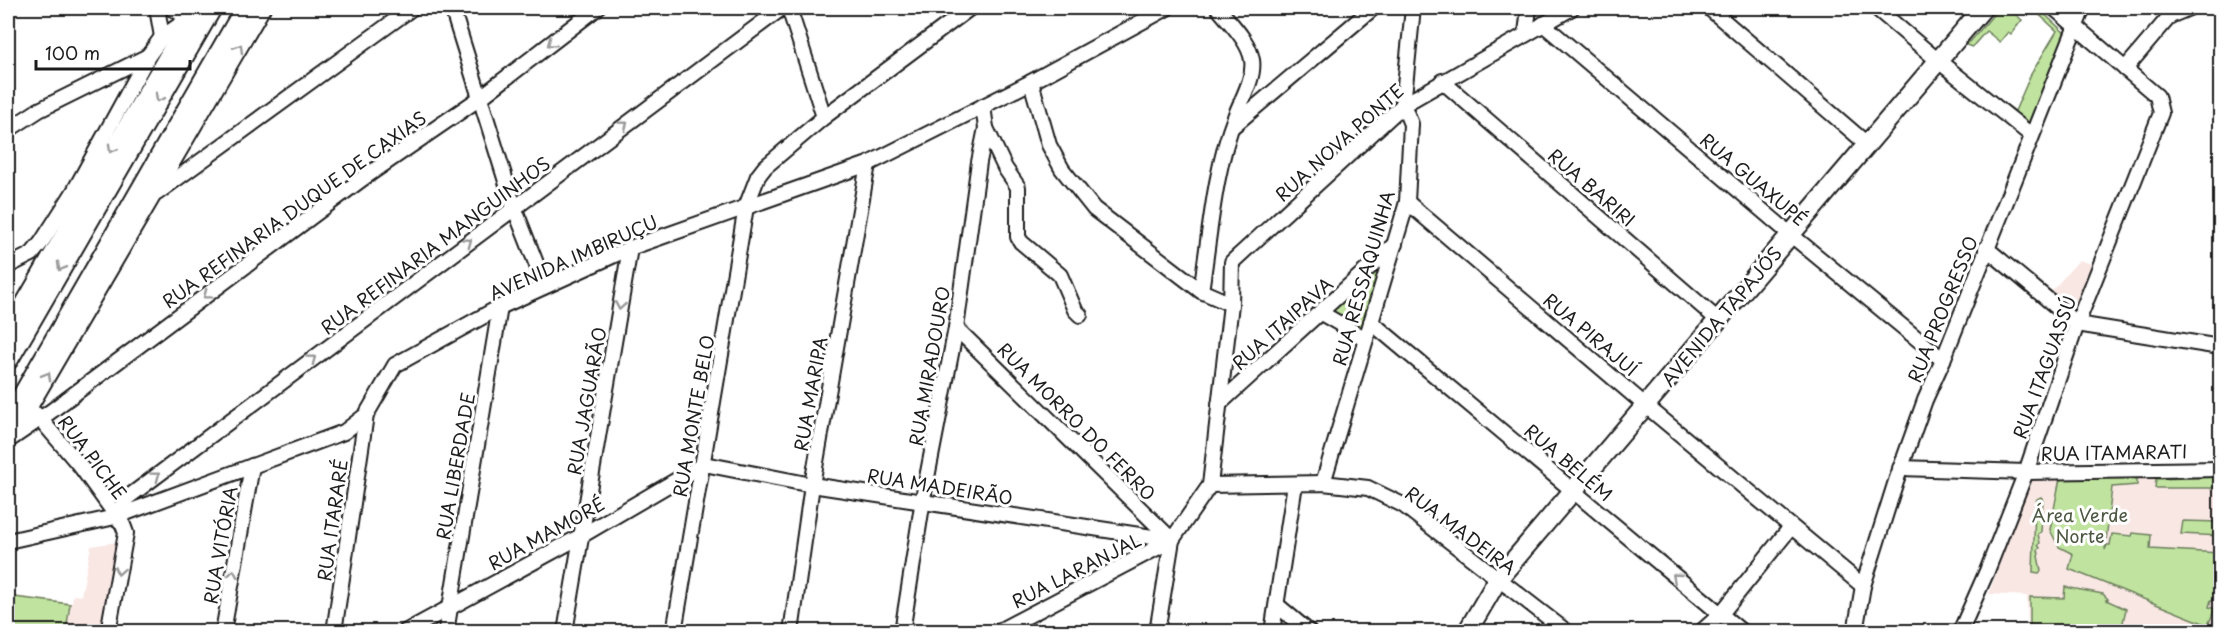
<svg xmlns="http://www.w3.org/2000/svg" width="2228" height="639" font-family="'Playpen Sans',sans-serif">
<style>
.built{fill:#f9e7e4}
.green{fill:#c0e49f;stroke:#6e805e;stroke-width:1.5}
.lines{fill:none;stroke-linecap:round;stroke-linejoin:round}
.minor-casing{stroke:#1c1c1c;stroke-width:18}
.major-casing{stroke:#1c1c1c;stroke-width:22}
.highway-casing{stroke:#1c1c1c;stroke-width:24}
.minor{stroke:#fff;stroke-width:14}
.major{stroke:#fff;stroke-width:18}
.highway{stroke:#fff;stroke-width:20}
.oneway{stroke:#999}
.labels{text-anchor:middle;dominant-baseline:central;stroke-width:6;stroke-linejoin:round;paint-order:stroke}
.street-label{font-size:18px;fill:#1c1c1c;stroke:#fff}
.park-label{font-size:18px;fill:#4d5843;stroke:#fff}
</style>
<rect width="100%" height="100%" fill="#fff"/>
<filter id="ink" filterUnits="userSpaceOnUse"><feTurbulence type="fractalNoise" baseFrequency=".0167" numOctaves="2"/><feDisplacementMap in="SourceGraphic" scale="12" xChannelSelector="R" yChannelSelector="G"/><feConvolveMatrix kernelMatrix="1 2 1 2 8 2 1 2 1" color-interpolation-filters="sRGB"/></filter>
<g filter="url(#ink)">
<!-- built -->
<g class="built">
<polygon points="2079,260 2098,266 2083,298 2069,309 2050,293"/>
<polygon points="2028,477 2220,477 2220,631 2028,631 2027,596 1989,594"/>
<polygon points="117,542 103,631 8,632 8,595 72,603 73,595 81,596 91,546"/>
</g>
<!-- green -->
<g class="green">
<polygon points="1999,8 2008,8 2022,20 2011,34 2008,32 2000,42 1986,31 1972,47 1961,43 1963,41 1970,42"/>
<polygon points="2032,8 2038,8 2068,36 2031,124 2024,124 1977,83 2015,111 2031,74 2057,31"/>
<polygon points="1393,248 1365,337 1326,313"/>
<polygon points="2220,477 2220,488 2155,488 2156,479"/>
<polygon points="2060,478 2137,478 2137,485 2112,487 2105,550 2107,545 2110,545 2112,534 2132,536 2133,533 2151,535 2150,549 2220,553 2220,602 2211,600 2209,607 2215,609 2208,625 2069,569 2073,554 2059,547 2050,530"/>
<polygon points="2041,497 2043,500 2041,532 2038,534 2040,543 2038,545 2040,548 2038,550 2039,554 2038,556 2041,571 2039,573 2033,572 2035,505 2037,499"/>
<polygon points="2183,521 2220,522 2220,536 2181,534"/>
<polygon points="2065,587 2103,594 2108,599 2106,600 2126,609 2121,631 2030,631 2030,597 2064,598"/>
<polygon points="14,597 70,604 66,631 10,631"/>
</g>
<g class="lines">
<!-- minor casing -->
<g class="minor-casing">
<g id="minor">
<polyline points="157,8 162,37"/>
<polyline points="171,8 180,13 191,13"/>
<polyline points="452,8 514,207 545,286"/>
<polyline points="789,8 824,117"/>
<polyline points="1709,8 1868,145"/>
<polyline points="1876,8 1936,59 2031,135"/>
<polyline points="1543,24 1790,234 1943,360"/>
<polyline points="1526,33 1529,8"/>
<polyline points="2125,69 2170,16 2189,8"/>
<polyline points="1442,81 1718,320"/>
<polyline points="1031,82 1049,145 1062,169 1094,209 1201,291 1231,304"/>
<polyline points="1233,126 1373,8"/>
<polyline points="986,128 1005,168 1018,187 1018,237 1021,242 1060,275 1075,310 1080,315"/>
<polyline points="8,130 39,110 148,56"/>
<polyline points="157,193 412,8"/>
<polyline points="1407,202 1645,405 1863,586"/>
<polyline points="1986,248 2077,324 2220,347"/>
<polyline points="8,266 32,254 41,243 73,193 148,56 162,37 184,22"/>
<path d="M 1201,291 C 1210,234 1214,171 1235,117 C 1241,100 1255,78 1252,60 C 1249,41 1230,23 1218,8"/>
<polyline points="1321,313 1366,339"/>
<polyline points="1371,322 1742,632"/>
<polyline points="956,328 1172,540"/>
<polyline points="8,329 194,8"/>
<polyline points="1219,404 1395,244"/>
<polyline points="36,414 81,467 123,525 126,533 108,632"/>
<polyline points="13,436 263,8"/>
<polyline points="12,438 50,412 362,179 480,98 597,8"/>
<polyline points="704,464 812,485 1172,540"/>
<polyline points="1900,468 2026,472 2220,469"/>
<polyline points="1323,483 1407,202 1411,124 1403,105 1413,8"/>
<polyline points="1210,485 1323,483 1368,488 1403,505 1567,632"/>
<polyline points="115,517 127,498 782,8"/>
<polyline points="8,541 115,517 344,432 366,415 395,365 500,307 630,248 868,164 1031,82 1167,8"/>
<polyline points="1277,605 1309,632"/>
<polyline points="223,632 252,466"/>
<polyline points="334,632 366,415"/>
<polyline points="405,632 581,536 704,464"/>
<polyline points="446,632 500,307"/>
<polyline points="565,632 630,248"/>
<polyline points="674,632 746,207 758,176 765,167 824,117 970,8"/>
<polyline points="791,632 812,485 868,164"/>
<polyline points="902,632 924,493 956,328 979,162 986,128 983,106"/>
<polyline points="997,632 1172,540"/>
<polyline points="1157,632 1172,540 1210,485 1231,304 1232,262 1403,105 1572,8"/>
<polyline points="1272,632 1295,484"/>
<polyline points="1701,632 1720,615 1791,527"/>
<polyline points="1855,632 1863,586 1896,481 1925,400 1943,360 2083,8"/>
<polyline points="1960,632 1987,571 2026,472 2077,324 2161,113 2157,96 2054,8"/>
</g>
</g>
<!-- major casing -->
<g class="major-casing">
<polyline id="major" points="1467,632 1498,579 1983,8"/>
</g>
<!-- highway casing -->
<g class="highway-casing">
<g id="highway">
<polyline points="8,359 211,8"/>
<polyline points="8,422 246,8"/>
</g>
</g>
<!-- minor -->
<use href="#minor" class="minor"/>
<!-- major -->
<use href="#major" class="major"/>
<!-- highway -->
<use href="#highway" class="highway"/>
</g>
<!-- one-way arrows -->
<defs><path id="oneway-chevron" d="M-2-3.5L2.5 0L-2 3.5" fill="none" stroke-width="1.6" stroke-linecap="round" stroke-linejoin="round" transform="scale(1.5)"/></defs>
<g class="oneway">
<use href="#oneway-chevron" transform="translate(551 43) rotate(143)"/>
<use href="#oneway-chevron" transform="translate(239 48) rotate(-59)"/>
<use href="#oneway-chevron" transform="translate(159 98) rotate(120)"/>
<use href="#oneway-chevron" transform="translate(624 125) rotate(-37)"/>
<use href="#oneway-chevron" transform="translate(112 149) rotate(120)"/>
<use href="#oneway-chevron" transform="translate(468 242) rotate(-37)"/>
<use href="#oneway-chevron" transform="translate(61 267) rotate(120)"/>
<use href="#oneway-chevron" transform="translate(207 295) rotate(143)"/>
<use href="#oneway-chevron" transform="translate(620 306) rotate(100)"/>
<use href="#oneway-chevron" transform="translate(312 359) rotate(-37)"/>
<use href="#oneway-chevron" transform="translate(47 376) rotate(-60)"/>
<use href="#oneway-chevron" transform="translate(156 476) rotate(-37)"/>
<use href="#oneway-chevron" transform="translate(119 571) rotate(100)"/>
<use href="#oneway-chevron" transform="translate(233 574) rotate(-80)"/>
<use href="#oneway-chevron" transform="translate(1676 577) rotate(-139)"/>
</g>
</g>
<g class="labels">
<!-- street labels -->
<g class="street-label">
<text transform="translate(1339 142) rotate(-42)">RUA NOVA PONTE</text>
<text transform="translate(1754 179) rotate(40)">RUA GUAXUPÉ</text>
<text transform="translate(1592 187) rotate(41)">RUA BARIRI</text>
<text transform="translate(294 209) rotate(-36)">RUA REFINARIA DUQUE DE CAXIAS</text>
<text transform="translate(435 245) rotate(-37)">RUA REFINARIA MANGUINHOS</text>
<text transform="translate(573 257) rotate(-24)">AVENIDA IMBIRUÇU</text>
<text transform="translate(1363 278) rotate(-74)">RUA RESSAQUINHA</text>
<text transform="translate(1942 309) rotate(-68)">RUA PROGRESSO</text>
<text transform="translate(1721 316) rotate(-50)">AVENIDA TAPAJÓS</text>
<text transform="translate(1282 323) rotate(-42)">RUA ITAIPAVA</text>
<text transform="translate(1591 334) rotate(40)">RUA PIRAJUÍ</text>
<text transform="translate(929 366) rotate(-80)">RUA MIRADOURO</text>
<text transform="translate(2044 367) rotate(-70)">RUA ITAGUASSÚ</text>
<text transform="translate(810 394) rotate(-80)">RUA MARIPA</text>
<text transform="translate(586 401) rotate(-80)">RUA JAGUARÃO</text>
<text transform="translate(693 416) rotate(-80)">RUA MONTE BELO</text>
<text transform="translate(1077 421) rotate(45)">RUA MORRO DO FERRO</text>
<text transform="translate(2114 452) rotate(-1)">RUA ITAMARATI</text>
<text transform="translate(93 457) rotate(53)">RUA PICHE</text>
<text transform="translate(1569 462) rotate(40)">RUA BELÉM</text>
<text transform="translate(455 466) rotate(-80)">RUA LIBERDADE</text>
<text transform="translate(940 486) rotate(9)">RUA MADEIRÃO</text>
<text transform="translate(332 520) rotate(-82)">RUA ITARARÉ</text>
<text transform="translate(1461 530) rotate(37)">RUA MADEIRA</text>
<text transform="translate(546 533) rotate(-29)">RUA MAMORÉ</text>
<text transform="translate(220 545) rotate(-80)">RUA VITÓRIA</text>
<text transform="translate(1076 570) rotate(-27)">RUA LARANJAL</text>
</g>
<!-- park labels -->
<g class="park-label">
<text x="2080" y="514">Área Verde<tspan x="2080" dy="21">Norte</tspan></text>
</g>
</g>
<!-- margin -->
<rect width="2228" height="639" fill="none" stroke="#fff" stroke-width="30"/>
<rect x="15" y="15" width="2198" height="609" fill="none" stroke="#1c1c1c" stroke-width="2" filter="url(#ink)"/>
<!-- scale -->
<path d="M36 60v9h154v-9" fill="none" stroke="#1c1c1c" stroke-width="3"/>
<text x="45" y="60" font-size="18" fill="#1c1c1c" stroke="#ffffff" stroke-width="4.5" paint-order="stroke">100 m</text>
</svg>
